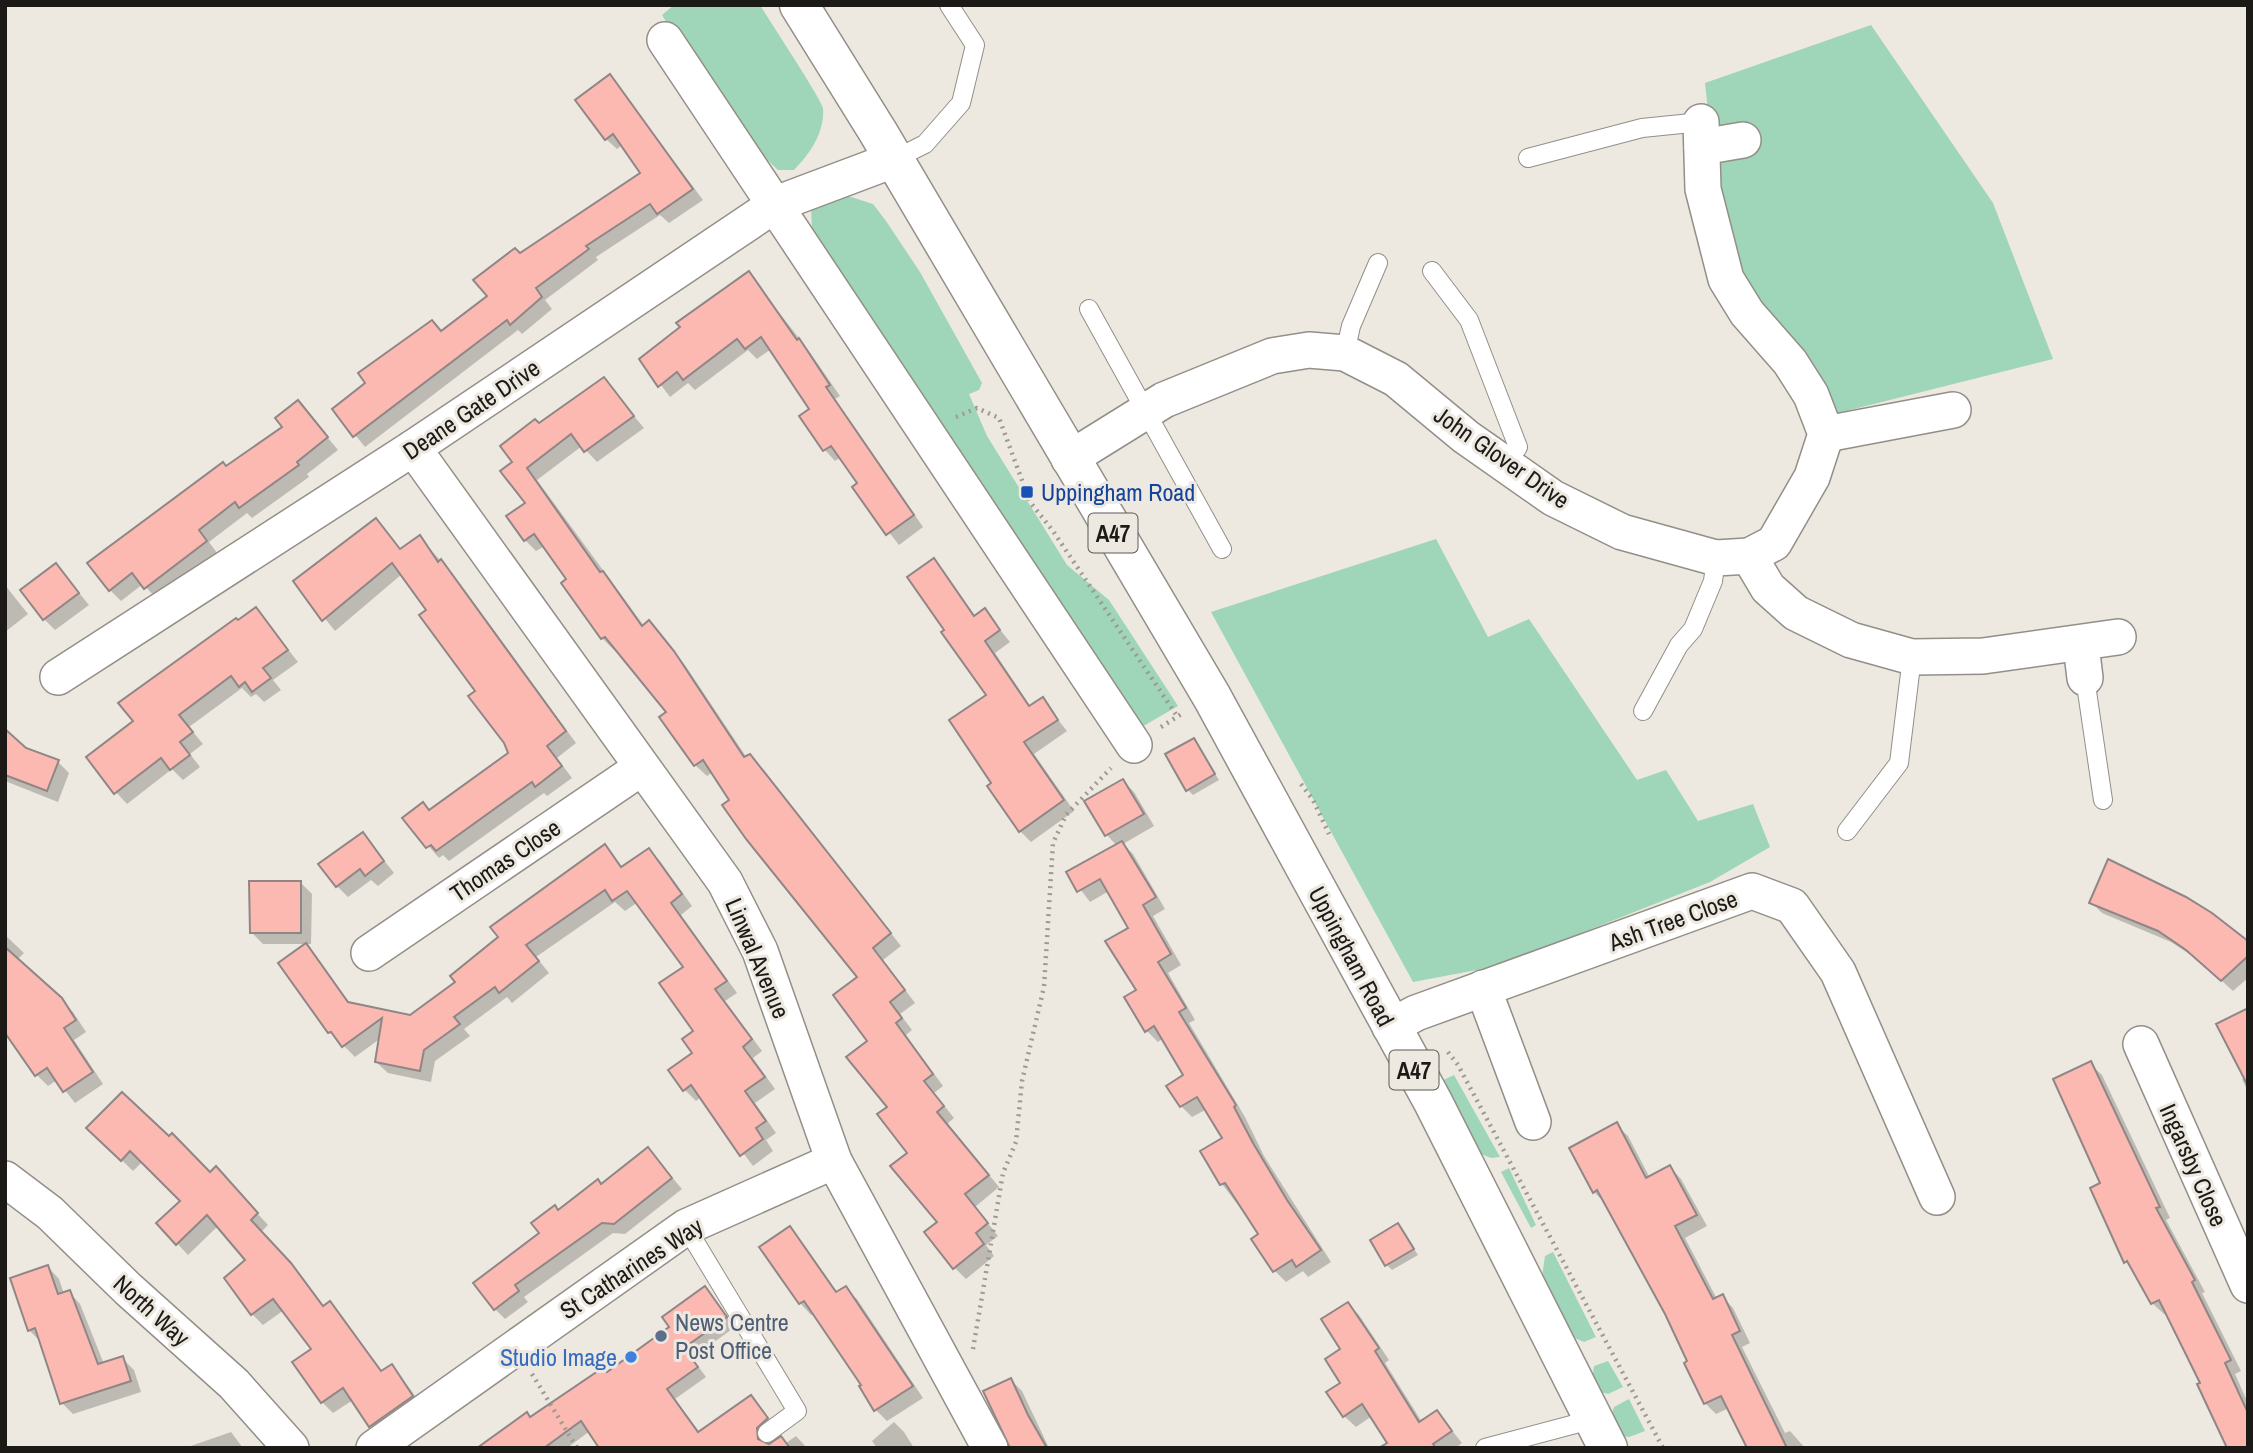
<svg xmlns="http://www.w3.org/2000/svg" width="2253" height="1453" font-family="'Archivo Narrow',sans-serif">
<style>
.green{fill:#9fd5b8}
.shadow{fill:#0003}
.building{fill:#fbb9b2;stroke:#8f8685;stroke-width:2}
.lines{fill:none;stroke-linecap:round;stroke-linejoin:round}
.service-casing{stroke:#938f88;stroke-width:20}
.minor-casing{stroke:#938f88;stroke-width:38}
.trunk-casing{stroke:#938f88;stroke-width:41}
.path{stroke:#9d9a94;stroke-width:4.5;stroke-dasharray:2 5;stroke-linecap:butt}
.service{stroke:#fff;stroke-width:18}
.minor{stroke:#fff;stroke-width:35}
.trunk{stroke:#fff;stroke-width:38}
.transit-dot{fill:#1a4fb4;stroke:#ede9e1;stroke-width:2.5}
.service-dot{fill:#5c6f8a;stroke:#ede9e1;stroke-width:2.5}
.shop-dot{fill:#3f7fe0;stroke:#ede9e1;stroke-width:2.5}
.labels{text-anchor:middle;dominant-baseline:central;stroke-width:6;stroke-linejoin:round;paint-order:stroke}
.shield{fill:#ede9e1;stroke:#5a5854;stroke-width:2}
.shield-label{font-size:23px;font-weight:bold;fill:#1b1a17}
.street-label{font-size:24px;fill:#1b1a17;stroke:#ede9e1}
.transit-label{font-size:24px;fill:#164399;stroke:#ede9e1;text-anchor:start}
.service-label{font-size:24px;fill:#4e5e75;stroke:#ede9e1;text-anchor:start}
.shop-label{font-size:24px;fill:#366cbe;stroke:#ede9e1;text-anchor:end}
</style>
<rect width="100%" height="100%" fill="#ede9e1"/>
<!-- green -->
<g class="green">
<path d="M 674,5 L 760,5 C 769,20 822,100 823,108 C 825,132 810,154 794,170 L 778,170 C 735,131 692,64 662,15 Z"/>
<polygon points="1871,25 1993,203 2053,359 1838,413 1741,276 1716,185 1705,83"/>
<polygon points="842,194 873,204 886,221 920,272 982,383 979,390 969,394 987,436 1067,565 1109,600 1178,706 1140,728 812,229 811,208"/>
<polygon points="1436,539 1488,637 1529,619 1637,780 1666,770 1698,821 1753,804 1770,847 1710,882 1498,966 1413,982 1211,612"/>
<polygon points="1454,1075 1500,1157 1491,1158 1476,1152 1439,1082"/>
<polygon points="1509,1168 1536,1225 1531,1228 1501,1172"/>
<polygon points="1553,1252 1596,1337 1584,1342 1570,1336 1542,1277 1545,1256"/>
<polygon points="1608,1361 1623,1387 1608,1394 1597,1391 1592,1380 1594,1366"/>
<polygon points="1629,1399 1645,1431 1629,1437 1621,1436 1611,1416 1614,1407"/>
</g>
<!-- shadow -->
<g class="shadow">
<polygon points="610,76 703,200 669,223 660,215 596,257 598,260 545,300 552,309 522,334 518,330 365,447 334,409 368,384 432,322 442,332 489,297 520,255 643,173 622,145 617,149 606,139"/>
<polygon points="749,274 809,351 840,396 835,399 923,527 899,545 854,488 860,484 841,457 835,461 825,450 801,416 811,409 771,349 757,359 748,350 695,390 688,383 670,397 641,359"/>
<polygon points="604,380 644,428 597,462 582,446 537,480 644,626 649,622 660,633 685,665 747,758 749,756 761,767 901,946 883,960 915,1003 900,1014 912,1030 906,1035 943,1086 934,1093 954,1118 947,1124 999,1187 975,1207 998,1236 986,1245 994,1256 966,1279 954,1267 939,1222 889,1108 869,1041 860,977 713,772 707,776 695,765 668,713 616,648 614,650 602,638 545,546 536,551 525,540 527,504 514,462 539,425"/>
<polygon points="298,402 338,450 307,474 309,477 252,518 247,513 209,542 217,553 157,599 143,584 121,601 110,590 227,468 285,427"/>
<polygon points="420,538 452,573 576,743 557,758 572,778 547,796 544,793 449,861 443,855 439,858 404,818 430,812 511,753 470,696 477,691 428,610 402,574 335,631 295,581 401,551"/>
<polygon points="934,561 976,617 985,611 1010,642 995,653 1031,707 1042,700 1067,731 1034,754 1074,811 1031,842 1020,831 993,784 989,695 946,630"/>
<polygon points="56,565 89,605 55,630 44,619"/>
<polygon points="5,585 28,614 5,632"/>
<polygon points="256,609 298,662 273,680 281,690 264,702 256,694 251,697 242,688 189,727 203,744 190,754 200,767 183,780 172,769 127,804 116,792 135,722"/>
<polygon points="5,732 26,749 58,762 69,773 58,802 5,781"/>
<polygon points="1193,740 1219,780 1193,795 1188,790"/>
<polygon points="1123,781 1134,792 1154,826 1123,844 1133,854 1165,909 1153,916 1181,965 1168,973 1195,1020 1189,1023 1245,1117 1264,1156 1331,1262 1308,1277 1303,1271 1286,1282 1275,1271 1261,1235 1222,1184 1225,1138 1207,1109 1192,1117 1181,1106 1186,1076 1163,1038 1158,1042 1147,1031 1130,928 1109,891 1090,902 1068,873 1117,846 1107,835 1087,802"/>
<polygon points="363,834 394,873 378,886 371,880 348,897 337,886"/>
<polygon points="605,846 623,868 649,850 660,861 692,906 681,915 737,993 725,1001 762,1051 753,1058 775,1089 755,1103 776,1133 766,1140 773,1151 753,1166 701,1097 696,1101 685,1090 695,1053 696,1031 685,967 638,902 625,911 615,902 536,957 549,973 512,1003 507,997 464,1029 470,1036 435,1061 431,1082 388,1073 376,1062 381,1038 355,1057 329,1031 306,946 351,1005 410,1017 457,983 500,937"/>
<polygon points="300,882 312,894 311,944 263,944 252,933"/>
<polygon points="2091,902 2248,944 2248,978 2233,991 2200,961 2171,942 2102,913"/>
<polygon points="5,935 24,953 17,960 73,1012 86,1032 74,1040 103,1084 75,1103 57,1080 48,1086 37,1075 5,1031"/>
<polygon points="2248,1010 2248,1092 2242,1079 2246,1078"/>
<polygon points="2090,1064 2102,1075 2170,1218 2166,1220 2205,1292 2202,1293 2241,1371 2235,1374 2248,1403 2248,1448 2202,1383 2167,1313 2164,1314 2152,1303 2135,1271 2125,1261 2102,1184"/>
<polygon points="1616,1125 1628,1136 1650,1178 1670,1167 1681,1179 1707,1226 1685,1238 1717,1299 1722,1296 1733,1308 1750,1343 1742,1347 1785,1433 1790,1431 1805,1448 1749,1448 1729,1408 1716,1414 1705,1403 1690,1362 1639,1260 1605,1203 1594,1192"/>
<polygon points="89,1128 227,1180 268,1225 260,1233 301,1276 324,1307 329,1304 340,1315 383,1372 391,1366 402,1378 423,1407 381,1437 353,1400 333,1413 322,1402 313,1349 284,1310 263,1325 252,1314 248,1260 218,1226 188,1255 158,1223 182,1201 143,1161 133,1171"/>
<polygon points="648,1149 682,1189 625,1234 613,1233 524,1297 528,1302 505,1319 495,1309 541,1234 559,1212 602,1186"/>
<polygon points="1398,1225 1418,1255 1392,1270 1387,1265"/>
<polygon points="790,1228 838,1293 845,1288 857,1299 923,1398 887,1421 876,1410 864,1385 815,1313 811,1315 800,1303"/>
<polygon points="48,1267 59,1279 64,1294 69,1292 80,1304 104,1364 122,1358 134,1370 141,1392 73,1414 62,1403 41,1342 29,1330"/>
<polygon points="705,1288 735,1327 692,1358 706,1377 675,1399 700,1433 751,1397 777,1428 766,1438 767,1445 786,1443 796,1436 807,1448 761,1448 590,1431 567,1448 480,1448 604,1369 608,1373 671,1328"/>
<polygon points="1348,1304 1359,1315 1389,1360 1385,1363 1422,1422 1437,1412 1462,1443 1455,1448 1392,1448 1372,1416 1356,1427 1344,1416 1343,1349"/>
<polygon points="1011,1380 1022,1391 1049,1448 1012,1448"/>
<polygon points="894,1422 904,1432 914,1448 877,1448 872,1441"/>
<polygon points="231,1432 243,1448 185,1448"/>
</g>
<!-- building -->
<g class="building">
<polygon points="610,74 693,189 657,214 650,204 586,246 589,249 536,288 542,297 510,325 507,320 353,437 332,409 365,383 358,373 432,320 441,331 487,296 473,280 515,248 520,253 640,173 613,134 605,140 575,100"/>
<polygon points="749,271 797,340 799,338 830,385 826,387 914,515 886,535 852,487 857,483 831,446 823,451 799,416 809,409 761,337 745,349 737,339 683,380 677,372 658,387 639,359 680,327 676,323"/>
<polygon points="604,377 634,416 584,452 571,434 527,468 600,572 603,571 642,626 649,620 674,651 744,757 750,754 891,933 873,948 905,990 890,1002 902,1018 896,1023 933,1074 924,1081 944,1106 937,1112 989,1175 965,1194 988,1223 976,1233 984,1244 953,1269 924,1232 937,1222 890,1166 907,1153 877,1114 887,1107 846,1057 867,1041 833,995 857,977 746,839 722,805 729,800 703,760 694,766 659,717 666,712 605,637 601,639 561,583 566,579 534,534 524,541 506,516 525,503 500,471 512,462 500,446 535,419 539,423"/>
<polygon points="298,400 328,437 297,462 299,465 239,508 235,502 199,530 207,541 144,589 132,573 109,591 87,563 223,462 226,466 282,427 275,418"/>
<polygon points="376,518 400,549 420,535 438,562 441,559 566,731 547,746 562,766 535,787 532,782 436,851 431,845 426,848 402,818 423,802 429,810 508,753 504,743 468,696 475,691 419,615 426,610 392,563 322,621 293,581"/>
<polygon points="934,558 974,616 985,608 1000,630 985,641 1029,706 1043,697 1058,720 1024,742 1064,800 1019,832 987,786 991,783 949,720 986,695 941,632 944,630 907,577"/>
<polygon points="56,563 79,593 43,620 20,590"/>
<polygon points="256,607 288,650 263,668 271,678 252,692 245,682 239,687 231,676 179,715 193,732 180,742 190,755 170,770 161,758 114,794 86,757 133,721 118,703 236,618 238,620"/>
<polygon points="5,729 26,748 59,760 47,791 5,775"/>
<polygon points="1194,738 1215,774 1186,791 1165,754"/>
<polygon points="1123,779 1144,814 1105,836 1084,801"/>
<polygon points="363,832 384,861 365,876 360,869 336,887 318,864"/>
<polygon points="1122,841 1156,897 1143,905 1171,954 1158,962 1186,1008 1179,1012 1236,1105 1234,1107 1253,1143 1287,1200 1321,1250 1296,1267 1292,1260 1273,1272 1251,1239 1258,1234 1225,1183 1220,1185 1200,1151 1222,1138 1197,1097 1180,1107 1166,1086 1183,1075 1154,1026 1145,1032 1124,997 1136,990 1105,941 1128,928 1100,879 1077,892 1066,872"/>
<polygon points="605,844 621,867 649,848 682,894 671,903 727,981 715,989 752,1039 743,1047 765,1077 745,1091 766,1121 756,1128 763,1139 740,1156 691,1085 683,1091 668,1070 692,1053 682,1039 693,1031 659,983 683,967 627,891 612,901 605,890 526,945 539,961 499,993 495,987 454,1017 460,1024 424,1050 420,1071 375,1062 382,1018 342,1047 331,1032 328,1033 278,963 306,943 348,1002 410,1015 455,982 450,976 498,937 490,927"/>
<polygon points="2108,859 2186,897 2212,913 2248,941 2248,956 2221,981 2186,950 2158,931 2089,903"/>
<polygon points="249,881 301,881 301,933 250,933"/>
<polygon points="5,947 62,998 76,1020 64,1028 93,1072 63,1092 47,1068 35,1076 5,1033"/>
<polygon points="2248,1008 2248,1086 2216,1024"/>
<polygon points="2091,1061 2160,1207 2156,1208 2195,1280 2192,1282 2231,1360 2225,1363 2248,1413 2248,1448 2227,1448 2197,1384 2200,1383 2159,1300 2151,1304 2127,1261 2124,1263 2090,1188 2100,1183 2053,1079"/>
<polygon points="122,1092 169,1136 172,1133 210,1172 216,1166 258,1213 251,1220 291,1263 323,1306 330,1301 381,1371 392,1364 413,1396 369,1427 343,1388 321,1403 292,1362 311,1349 273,1299 251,1315 224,1278 245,1260 207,1215 176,1245 156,1223 180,1201 130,1151 121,1161 86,1128"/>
<polygon points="1617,1122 1646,1178 1670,1165 1697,1215 1675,1226 1713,1299 1723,1294 1740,1331 1732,1335 1787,1448 1747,1448 1721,1396 1704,1404 1684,1363 1687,1361 1665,1314 1597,1190 1593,1193 1569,1148"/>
<polygon points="648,1147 672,1178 614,1224 602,1223 515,1285 519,1291 494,1310 473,1283 539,1233 531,1223 555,1205 558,1210 598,1179 601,1184"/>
<polygon points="1398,1223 1414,1249 1385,1266 1370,1240"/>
<polygon points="790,1226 836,1292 846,1286 913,1386 874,1411 859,1386 861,1385 804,1301 799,1304 759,1247"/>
<polygon points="48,1265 58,1294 70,1290 98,1364 123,1356 131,1381 60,1404 35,1328 28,1331 10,1278"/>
<polygon points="705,1286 727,1317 684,1348 698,1367 667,1389 698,1432 751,1395 768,1418 757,1428 758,1439 769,1444 781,1436 790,1448 599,1448 581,1421 544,1448 477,1448 527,1412 530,1417 604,1367 607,1372 669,1327 662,1317"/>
<polygon points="1348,1302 1379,1348 1375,1351 1419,1422 1437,1410 1452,1431 1433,1444 1436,1448 1379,1448 1387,1443 1362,1404 1343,1417 1326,1392 1340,1383 1325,1359 1340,1349 1321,1319"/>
<polygon points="1011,1378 1028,1415 1047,1448 1010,1448 983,1391"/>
</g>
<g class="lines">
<!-- service casing -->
<g class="service-casing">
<g id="service">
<polyline points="1528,158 1642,128 1701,122"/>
<polyline points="893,160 925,144 961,103 975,45 949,5"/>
<polyline points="1432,271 1469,320 1518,447 1506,465"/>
<polyline points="1089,309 1222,549"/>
<polyline points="1345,353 1351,326 1378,263"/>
<polyline points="2085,678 2103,800"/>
<polyline points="1643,711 1679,645 1693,629 1713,581 1716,558"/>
<polyline points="1847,831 1899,763 1912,657"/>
<polyline points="686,1227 797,1411 767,1433"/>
<polyline points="1485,1448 1594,1419"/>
</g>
</g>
<!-- minor casing -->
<g class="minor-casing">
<g id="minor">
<polyline points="665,40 1134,745"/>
<polyline points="1702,147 1743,140"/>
<polyline points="1826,434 1953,410"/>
<polyline points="413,448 725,882 760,951 834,1161 990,1448"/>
<polyline points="1069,459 1164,400 1272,356 1309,350 1345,353 1396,379 1466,437 1553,498 1622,532 1716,558 1749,556 1774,543 1812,477 1826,434 1811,395 1790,362 1747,313 1726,279 1703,189 1701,122"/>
<polyline points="1749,556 1768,588 1796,613 1851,640 1912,657 1983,656 2118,637"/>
<polyline points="2081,645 2085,678"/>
<polyline points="58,677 413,448 776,204 893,160"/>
<polyline points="369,953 641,768"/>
<polyline points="1483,988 1533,1122"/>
<polyline points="1390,1027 1416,1013 1752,891 1792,906 1838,972 1937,1197"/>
<polyline points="2141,1044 2248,1285"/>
<polyline points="5,1179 50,1213 128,1289 234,1384 291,1448"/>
<polyline points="374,1448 686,1227 834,1161"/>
</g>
</g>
<!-- trunk casing -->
<g class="trunk-casing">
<polyline id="trunk" points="799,5 878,132 1212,697 1433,1102 1608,1448"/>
</g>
<!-- path -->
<g class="path">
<polyline points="956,417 977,408 999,418 1030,502 1053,531 1177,716"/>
<polyline points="1161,727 1183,713"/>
<polyline points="1301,784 1313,800 1329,834"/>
<polyline points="1448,1052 1458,1065 1663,1448"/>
<polyline points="973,1349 1003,1173 1016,1142 1022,1081 1044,987 1053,843 1066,815 1111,768"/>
<polyline points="532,1374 577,1448"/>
</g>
<!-- service -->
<use href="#service" class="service"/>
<!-- minor -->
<use href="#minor" class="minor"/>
<!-- trunk -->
<use href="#trunk" class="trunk"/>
</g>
<!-- markers -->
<rect class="transit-dot" x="1020" y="485" width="14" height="14" rx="3.5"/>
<circle class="service-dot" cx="661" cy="1336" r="7"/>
<circle class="shop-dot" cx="631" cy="1357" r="7"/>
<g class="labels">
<!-- shield labels -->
<g class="shield">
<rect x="1088.5" y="513.5" width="49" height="39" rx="5"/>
<rect x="1389.5" y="1050.5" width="49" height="39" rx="5"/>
</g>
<g class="shield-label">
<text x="1113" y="533">A47</text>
<text x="1414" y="1070">A47</text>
</g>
<!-- street labels -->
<g class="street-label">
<text transform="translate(471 409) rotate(-34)">Deane Gate Drive</text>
<text transform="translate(1502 457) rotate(35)">John Glover Drive</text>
<text transform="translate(505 860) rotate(-34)">Thomas Close</text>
<text transform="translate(1673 920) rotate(-20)">Ash Tree Close</text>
<text transform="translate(1352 956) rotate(62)">Uppingham Road</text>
<text transform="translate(758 958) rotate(67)">Linwal Avenue</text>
<text transform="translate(2194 1165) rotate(66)">Ingarsby Close</text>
<text transform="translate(631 1268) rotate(-33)">St Catharines Way</text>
<text transform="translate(152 1310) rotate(42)">North Way</text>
</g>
<!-- transit labels -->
<g class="transit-label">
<text x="1041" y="492">Uppingham Road</text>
</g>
<!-- service labels -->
<g class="service-label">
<text x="675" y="1322">News Centre<tspan x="675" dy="28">Post Office</tspan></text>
</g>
<!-- shop labels -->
<g class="shop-label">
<text x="617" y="1357">Studio Image</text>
</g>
</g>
<!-- border -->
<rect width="2253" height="1453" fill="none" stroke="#1b1a17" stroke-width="14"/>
</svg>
